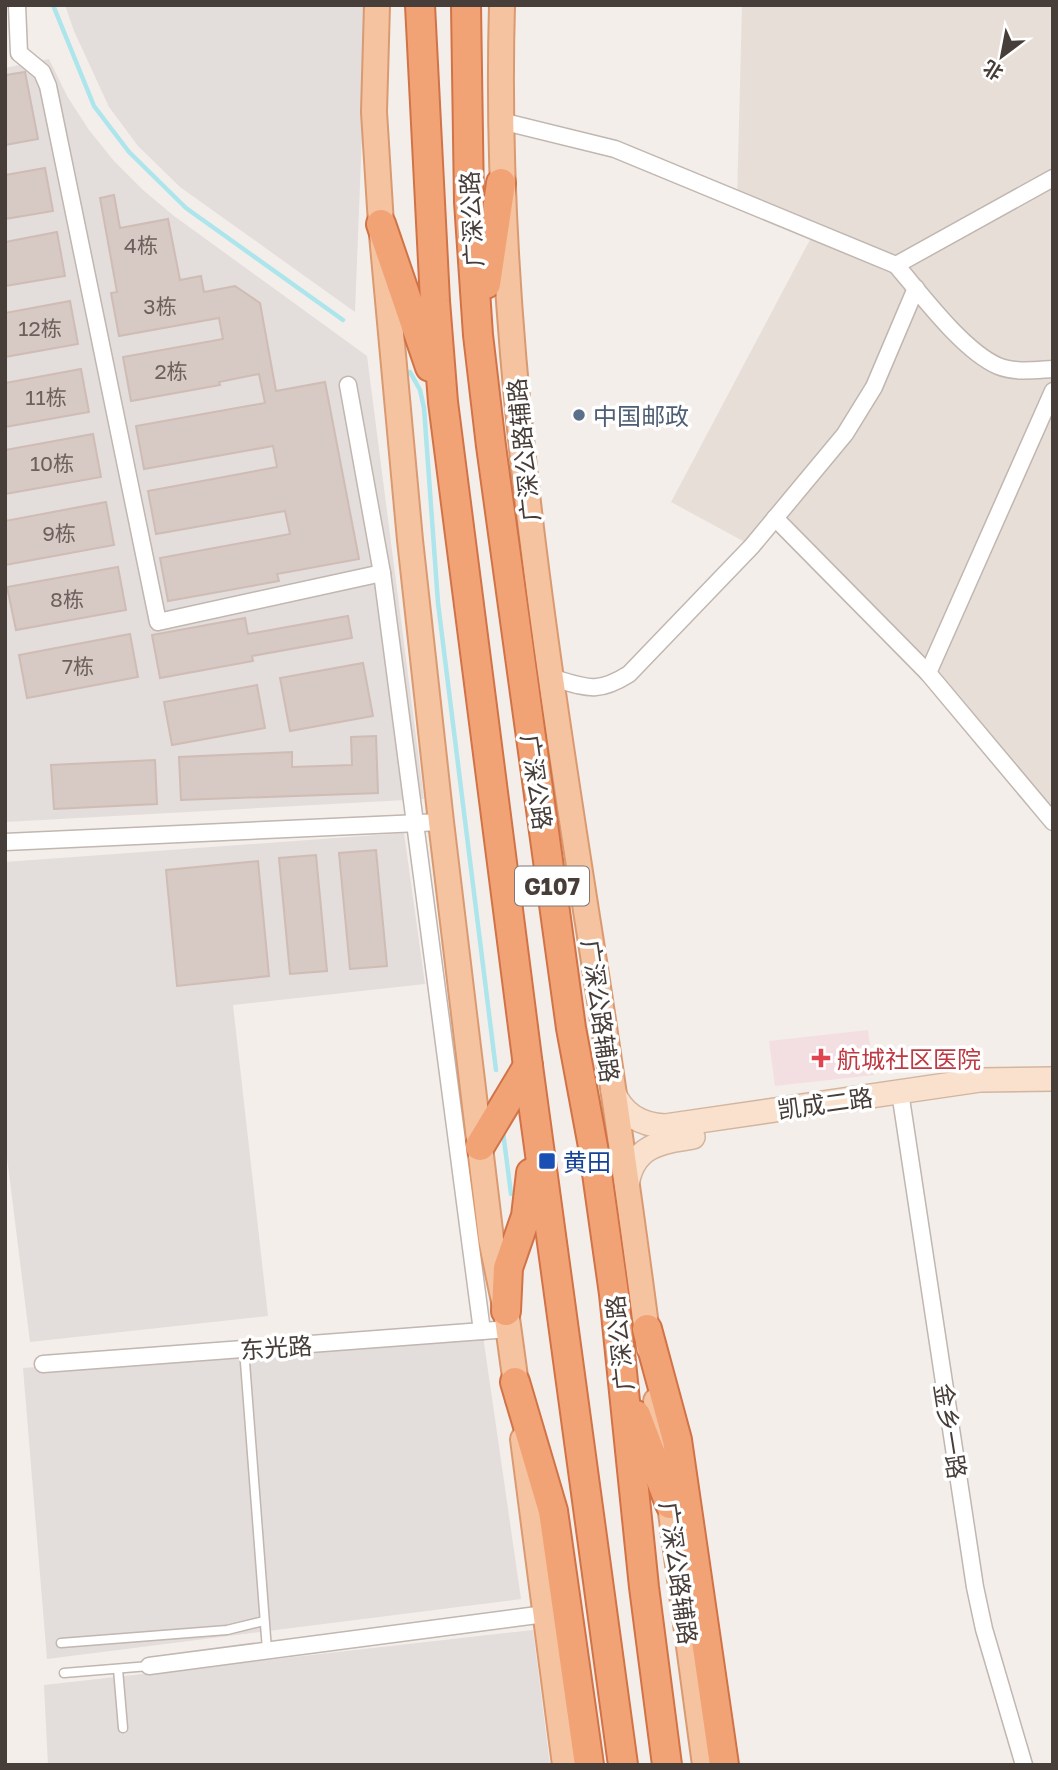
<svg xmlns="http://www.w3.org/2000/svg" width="1058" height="1770" font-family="'Golos Text','Noto Sans SC',sans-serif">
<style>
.residential{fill:#e7ded8}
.industrial{fill:#e3dddb}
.medical{fill:#f3dfe2}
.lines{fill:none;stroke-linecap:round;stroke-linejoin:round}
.stream{stroke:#ace5eb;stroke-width:4.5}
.building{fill:#d7c9c3;stroke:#cfbcb4;stroke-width:2}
.lane-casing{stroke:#c1b6b0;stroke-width:11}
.street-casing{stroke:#c1b6b0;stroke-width:19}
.secondary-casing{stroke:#d2b59f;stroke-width:26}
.primary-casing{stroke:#da9a71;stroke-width:28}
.highway-casing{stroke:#d17347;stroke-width:32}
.lane{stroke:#fff;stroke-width:8}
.street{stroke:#fff;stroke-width:16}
.secondary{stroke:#fae1cd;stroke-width:23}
.primary{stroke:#f6c3a0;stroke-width:24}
.highway{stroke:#f2a376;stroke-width:28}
.service-dot{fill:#5c6f8a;stroke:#fff;stroke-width:2.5}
.health-dot{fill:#e0444e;stroke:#fff;stroke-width:2.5}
.transit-dot{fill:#1a4fb4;stroke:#fff;stroke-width:2.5}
.labels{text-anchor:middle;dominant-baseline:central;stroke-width:7;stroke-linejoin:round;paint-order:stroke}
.number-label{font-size:21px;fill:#6b605c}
.shield{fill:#fff;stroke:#7e7774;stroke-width:2}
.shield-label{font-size:23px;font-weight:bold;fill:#473d39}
.street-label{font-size:24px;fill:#473d39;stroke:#fff}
.service-label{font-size:24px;fill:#4e5e75;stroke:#fff;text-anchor:start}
.health-label{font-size:24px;fill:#be3a42;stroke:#fff;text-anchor:start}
.transit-label{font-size:24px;fill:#164399;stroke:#fff;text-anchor:start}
</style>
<rect width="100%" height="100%" fill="#f4eeea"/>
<!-- residential -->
<polygon class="residential" points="742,5 1053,5 1053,822 928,673 775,519 752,546 671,502 814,232 737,199"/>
<!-- industrial -->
<g class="industrial">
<polygon points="65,5 367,5 355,312 180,187 138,146 109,107 74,31"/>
<polygon points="49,59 67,96 89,130 114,161 143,190 174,216 367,356 424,799 5,822 5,68"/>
<polygon points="404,833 425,984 233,1005 268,1316 30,1342 5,1141 5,862"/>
<polygon points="483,1336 521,1599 47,1659 23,1368"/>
<polygon points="533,1630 550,1765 48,1765 44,1685"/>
</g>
<!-- medical -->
<polygon class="medical" points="868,1030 874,1075 775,1086 769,1041"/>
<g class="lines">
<!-- stream -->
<g class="stream">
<polyline points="53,5 94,106 129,152 186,208 343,320"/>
<polyline points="410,372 420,390 424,408 438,603 496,1070"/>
<polyline points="503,1132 511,1194"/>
</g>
</g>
<!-- building -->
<g class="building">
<polygon points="25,72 38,139 5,145 5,75"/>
<polygon points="45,168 53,211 5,219 5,175"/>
<polygon points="114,195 120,228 168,219 180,280 201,276 204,292 235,286 260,303 276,391 325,382 359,559 277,574 279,581 168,601 160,558 290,534 285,511 156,534 148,491 277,467 273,446 144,469 136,426 265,403 259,374 219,382 220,385 131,401 123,357 223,339 219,318 119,336 111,293 117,292 100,198"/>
<polygon points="57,232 65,276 5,286 5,242"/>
<polygon points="70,301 78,344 5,357 5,313"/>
<polygon points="81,369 89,412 5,427 5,383"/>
<polygon points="93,434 101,477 5,494 5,450"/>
<polygon points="106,502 114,545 5,565 5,521"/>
<polygon points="118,567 126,610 16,630 7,587"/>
<polygon points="348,616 352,638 252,656 253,661 160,678 152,635 245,618 248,634"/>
<polygon points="130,634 138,677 27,698 19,655"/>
<polygon points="363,663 373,716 290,731 280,678"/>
<polygon points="257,685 265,728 172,745 164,702"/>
<polygon points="376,736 378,793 181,800 179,757 292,752 292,767 352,765 351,737"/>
<polygon points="155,760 157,804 54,809 51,765"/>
<polygon points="376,850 387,966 350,969 339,853"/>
<polygon points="316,855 327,971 290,974 279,858"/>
<polygon points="258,861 269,976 177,986 166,870"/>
</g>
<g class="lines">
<!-- lane casing -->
<g class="lane-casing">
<g id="lane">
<polyline points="244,1349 267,1650"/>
<polyline points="61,1643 227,1630 264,1621"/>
<polyline points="118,1669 123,1728"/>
<polyline points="64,1673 149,1666"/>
</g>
</g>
<!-- street casing -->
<g class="street-casing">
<g id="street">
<polyline points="17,5 19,53 42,72 48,86 158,622 382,573"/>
<polyline points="501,121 615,149 896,265 1053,178"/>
<path d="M 896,265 C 921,294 963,351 998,366 C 1015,373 1035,370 1053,369"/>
<polyline points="348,385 382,573 482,1331"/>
<polyline points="775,518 928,673 1053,822"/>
<polyline points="928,673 1053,391"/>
<path d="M 550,677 C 585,687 596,695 629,674 L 752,546 L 845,434 L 874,387 L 916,288"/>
<polyline points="5,842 441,822"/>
<polyline points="900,1092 975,1587 984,1629 1024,1765"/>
<polyline points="43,1364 509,1329"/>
<polyline points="149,1666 545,1614"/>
</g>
</g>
<!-- secondary casing -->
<g class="secondary-casing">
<g id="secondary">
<path d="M 613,1091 C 622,1114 641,1125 665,1126 L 980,1080 L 1053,1079"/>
<path d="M 627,1186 C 632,1146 660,1142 693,1137"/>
</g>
</g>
<!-- primary casing -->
<g class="primary-casing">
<g id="primary">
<polyline points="377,5 374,112 381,224 410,540 441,822 491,1239 506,1311 518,1399"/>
<path d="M 502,5 C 493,312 540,615 587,917 C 610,1061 630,1204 649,1348"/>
<polyline points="656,1401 705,1765"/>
<polyline points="523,1439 565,1765"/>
</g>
</g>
<!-- highway casing -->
<g class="highway-casing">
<g id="highway">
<polyline points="420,5 435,301 443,402 528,1066 623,1765"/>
<polyline points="466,5 469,202 478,335 491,446 571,1028 594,1152 614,1294 644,1587 667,1765"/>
<polyline points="381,224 430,367"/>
<polyline points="486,284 501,183"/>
<polyline points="480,1146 528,1066"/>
<polyline points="506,1311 508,1268 526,1216 531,1173"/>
<polyline points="647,1329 677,1440 724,1765"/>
<polyline points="515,1382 553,1511 589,1765"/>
<polyline points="636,1415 670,1504"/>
</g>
</g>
<!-- lane -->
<use href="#lane" class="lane"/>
<!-- street -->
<use href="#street" class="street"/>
<!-- secondary -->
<use href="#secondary" class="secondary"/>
<!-- primary -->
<use href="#primary" class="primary"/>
<!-- highway -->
<use href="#highway" class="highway"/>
</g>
<!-- markers -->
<circle class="service-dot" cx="579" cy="415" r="7"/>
<path class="health-dot" d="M817.5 1047.5h7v7h7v7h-7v7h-7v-7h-7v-7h7z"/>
<rect class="transit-dot" x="538" y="1152" width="18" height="18" rx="3.5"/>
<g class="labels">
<!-- number labels -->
<g class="number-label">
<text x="141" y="245">4栋</text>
<text x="160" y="306">3栋</text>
<text x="40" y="328">12栋</text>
<text x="171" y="371">2栋</text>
<text x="46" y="397">11栋</text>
<text x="52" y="463">10栋</text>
<text x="59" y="533">9栋</text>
<text x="67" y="599">8栋</text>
<text x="78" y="666">7栋</text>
</g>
<!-- shield labels -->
<rect class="shield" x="515" y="866.5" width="74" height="39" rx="5"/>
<g class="shield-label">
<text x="552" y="886">G107</text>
</g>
<!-- street labels -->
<g class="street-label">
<text transform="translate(471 219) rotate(-93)">广深公路</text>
<text transform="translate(523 450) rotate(-96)">广深公路辅路</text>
<text transform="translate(537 782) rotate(82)">广深公路</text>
<text transform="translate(601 1011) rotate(82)">广深公路辅路</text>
<text transform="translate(825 1103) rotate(-8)">凯成二路</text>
<text transform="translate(619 1343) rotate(-96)">广深公路</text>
<text transform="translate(276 1347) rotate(-4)">东光路</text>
<text transform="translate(951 1431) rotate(81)">金乡一路</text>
<text transform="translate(679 1573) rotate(82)">广深公路辅路</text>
</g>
<!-- service labels -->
<g class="service-label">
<text x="593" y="415">中国邮政</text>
</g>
<!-- health labels -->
<g class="health-label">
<text x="837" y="1058">航城社区医院</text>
</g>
<!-- transit labels -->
<g class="transit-label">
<text x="563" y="1161">黄田</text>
</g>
</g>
<!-- border -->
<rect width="1058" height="1770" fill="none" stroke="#473d39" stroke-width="14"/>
<!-- north arrow -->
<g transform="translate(1002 56) rotate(212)" stroke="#ffffff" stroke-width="5" paint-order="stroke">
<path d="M0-5L12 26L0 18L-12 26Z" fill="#473d39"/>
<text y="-10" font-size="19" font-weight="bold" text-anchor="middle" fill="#473d39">北</text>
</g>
</svg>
